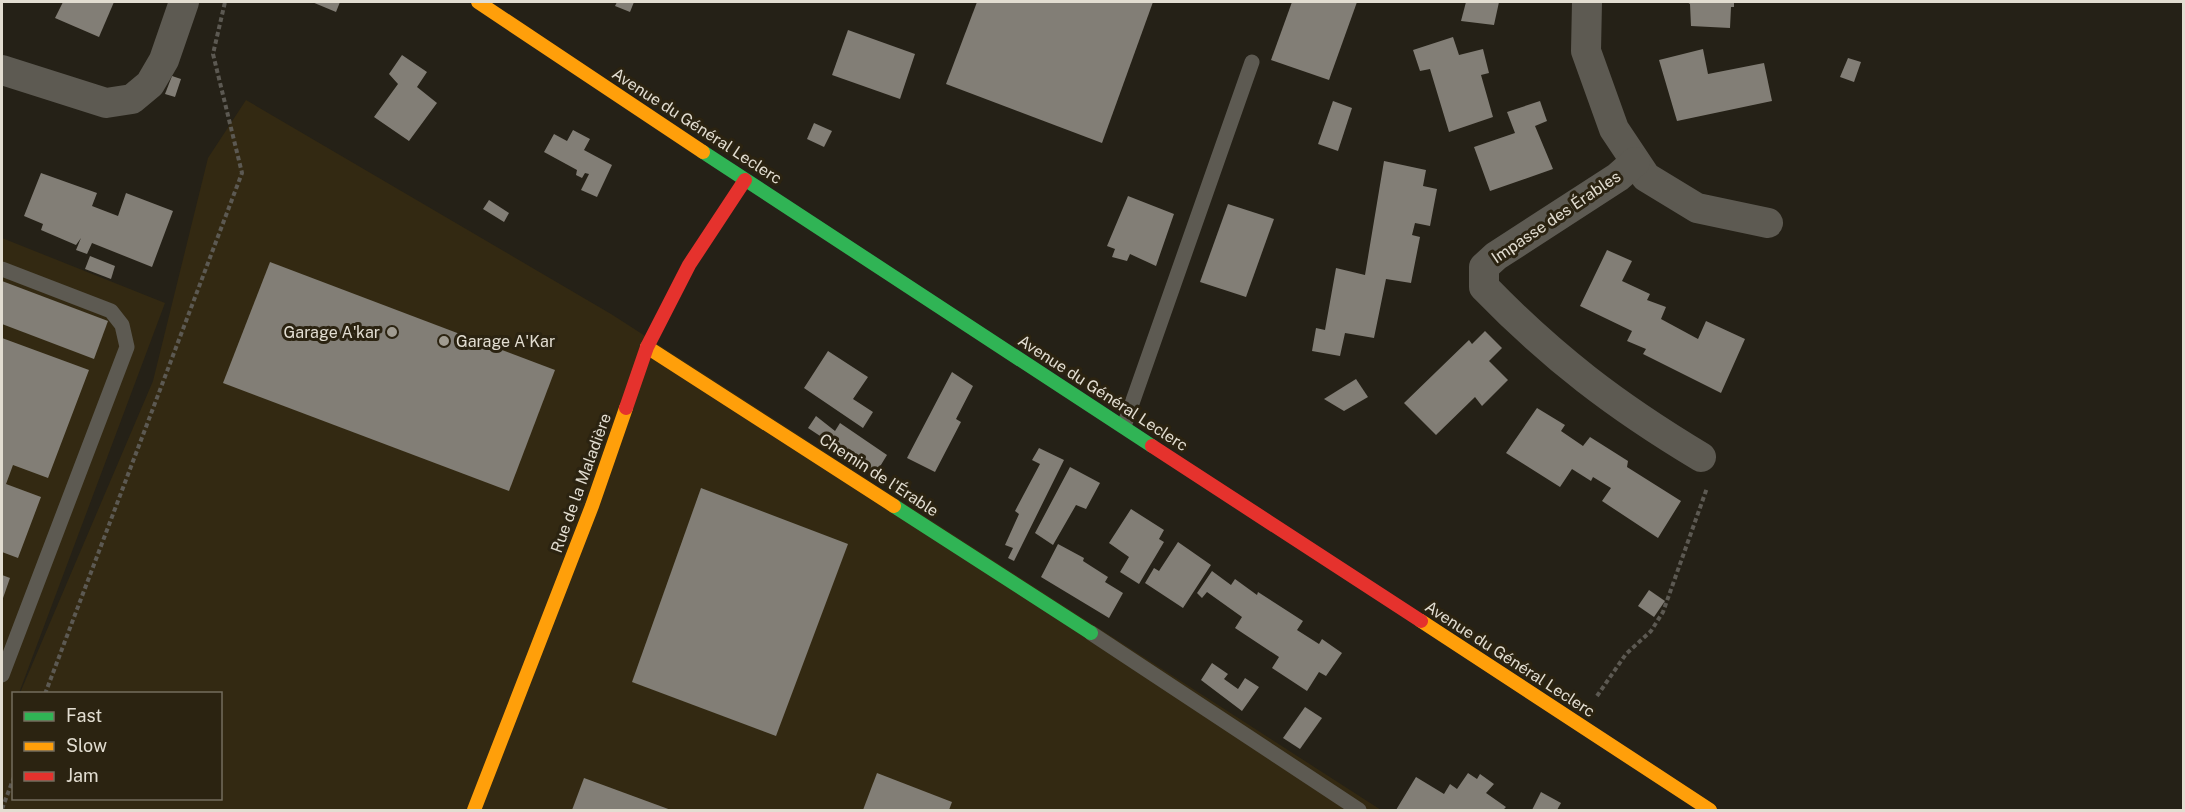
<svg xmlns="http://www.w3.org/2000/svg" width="2185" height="812" font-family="'Public Sans',sans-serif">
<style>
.built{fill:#332912}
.building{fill:#827e76}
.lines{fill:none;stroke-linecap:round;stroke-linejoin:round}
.path{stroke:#5c5952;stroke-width:4;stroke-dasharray:4.5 3;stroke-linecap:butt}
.lane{stroke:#5d5a52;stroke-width:15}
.street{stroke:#5d5a52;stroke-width:30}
.fast{stroke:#30b455;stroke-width:14}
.slow{stroke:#ff9f0a;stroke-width:14}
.jam{stroke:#e5322d;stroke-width:14}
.poi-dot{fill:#a09b90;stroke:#2b2311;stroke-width:2}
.labels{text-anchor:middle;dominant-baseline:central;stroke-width:6;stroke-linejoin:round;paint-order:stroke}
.street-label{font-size:16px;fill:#e2ddd1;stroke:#2b2311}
.poi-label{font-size:16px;fill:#e2ddd1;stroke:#2b2311;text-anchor:end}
</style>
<rect width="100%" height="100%" fill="#252117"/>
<!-- built -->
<polygon class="built" points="246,100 611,314 1381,810 2,810 2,238 165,303 19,693 14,694 14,798 220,798 220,694 20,693 153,381 208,158"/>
<!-- building -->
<g class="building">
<polygon points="63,2 114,2 99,37 55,18"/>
<polygon points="312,2 340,2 336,12"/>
<polygon points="617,2 634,2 630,12 615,6"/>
<polygon points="977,2 1153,2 1102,143 946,84"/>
<polygon points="1292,2 1357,2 1329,80 1271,60"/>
<polygon points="1466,2 1499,2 1494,25 1461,21"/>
<polygon points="1687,2 1734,2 1734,7 1731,7 1730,28 1691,26 1690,4"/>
<polygon points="848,30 915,54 900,99 832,75"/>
<polygon points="1453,37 1459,55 1483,49 1489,73 1481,75 1493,117 1449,132 1430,69 1420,71 1413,50"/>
<polygon points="1703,49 1708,74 1764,63 1772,101 1677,121 1659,60"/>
<polygon points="402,55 427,72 417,87 437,103 409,141 374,117 398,84 389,74"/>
<polygon points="1848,58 1861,62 1854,82 1840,77"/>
<polygon points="172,76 181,79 175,97 165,94"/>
<polygon points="1333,101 1352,108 1338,151 1318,144"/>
<polygon points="1540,101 1547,121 1535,126 1553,169 1490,191 1474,147 1515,133 1507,112"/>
<polygon points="814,123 832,131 824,147 807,139"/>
<polygon points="573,130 590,139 584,150 612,165 597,197 581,190 589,174 585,173 582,178 576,175 577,170 544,152 554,134 567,141"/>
<polygon points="1384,161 1426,170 1423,186 1437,189 1430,226 1415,223 1412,235 1420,237 1411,283 1386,279 1374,338 1345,333 1340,356 1312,351 1316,328 1325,330 1336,268 1365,275"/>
<polygon points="41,173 97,193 92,206 118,216 126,193 173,211 152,267 92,243 87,254 76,250 81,238 76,245 41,230 43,224 24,216"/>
<polygon points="1128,196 1174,214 1156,266 1130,254 1127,261 1112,257 1115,249 1107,246"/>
<polygon points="489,200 509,213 504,222 483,209"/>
<polygon points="1228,204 1274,219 1246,297 1200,282"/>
<polygon points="1607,250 1632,261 1622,281 1650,294 1647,300 1666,307 1661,319 1698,339 1706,321 1745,339 1721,393 1643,354 1646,349 1627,341 1632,331 1580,306"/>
<polygon points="90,256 115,266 111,279 85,269"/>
<polygon points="270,262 555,370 509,491 223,383"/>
<polygon points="2,281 108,321 94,359 2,324"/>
<polygon points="1485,331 1502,348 1489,361 1508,380 1482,406 1475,397 1436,435 1404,403 1469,340 1472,344"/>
<polygon points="2,338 89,370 48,478 13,465 6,484 41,497 18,558 2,552"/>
<polygon points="828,351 868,377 853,399 873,412 863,428 804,388"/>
<polygon points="952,372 973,386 956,419 961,422 935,472 907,458"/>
<polygon points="1356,379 1368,397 1344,411 1324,399"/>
<polygon points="1537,408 1565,425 1561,431 1583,446 1590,437 1628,461 1627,467 1681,501 1658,538 1602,501 1611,488 1593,477 1591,481 1572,469 1560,487 1506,453"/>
<polygon points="816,416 835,431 840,423 887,455 876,473 808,428"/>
<polygon points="1039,448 1064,460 1014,561 1008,558 1013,548 1005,545 1019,514 1015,511 1040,464 1032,460"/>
<polygon points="1070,467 1100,483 1086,509 1076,505 1053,545 1035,533"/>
<polygon points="701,488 848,544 776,736 632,682"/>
<polygon points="1131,509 1164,530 1159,539 1164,542 1139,584 1120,572 1129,557 1109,543"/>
<polygon points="1178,542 1211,565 1183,608 1145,583 1154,568 1159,571"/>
<polygon points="1058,544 1084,558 1083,561 1108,577 1105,582 1123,593 1109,618 1041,577"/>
<polygon points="1212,571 1231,585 1235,579 1257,595 1258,592 1303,621 1297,630 1319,644 1322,639 1342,653 1326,676 1319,672 1307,691 1272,668 1279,657 1235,628 1242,617 1207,592 1202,598 1197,593"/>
<polygon points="2,575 10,578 2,601"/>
<polygon points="1649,590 1665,601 1654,617 1638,606"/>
<polygon points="1212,663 1228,674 1224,679 1238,689 1245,678 1259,687 1242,711 1201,680"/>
<polygon points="1305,707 1322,718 1300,749 1283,738"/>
<polygon points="877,773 952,802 949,810 863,810"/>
<polygon points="1468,773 1477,779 1480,774 1494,784 1486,793 1506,807 1503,810 1396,810 1416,777 1444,794 1450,784 1457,789"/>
<polygon points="584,778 671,810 572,810"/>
<polygon points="1541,792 1561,803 1557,810 1532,810"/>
</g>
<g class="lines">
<!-- path -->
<g class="path">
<polyline points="45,694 242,173 213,54 225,2"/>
<polyline points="1597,696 1626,654 1651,631 1663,612 1707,488"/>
<polyline points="2,809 14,777"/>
</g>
<!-- lane -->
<g class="lane">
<polyline points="2,269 111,311 122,325 127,347 2,675"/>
<polyline points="1124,426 1252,62"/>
<polyline points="1091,633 1359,810"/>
</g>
<!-- street -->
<g class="street">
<polyline points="1587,2 1586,51 1614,129 1646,177 1697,208 1768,223"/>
<polyline points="2,70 106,103 132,99 150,84 164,60 184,2"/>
<path d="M 1635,162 L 1618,177 L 1496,256 L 1484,267 L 1484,287 C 1553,358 1616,406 1701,457"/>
</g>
<!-- fast -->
<g class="fast">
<polyline points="703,152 1152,446"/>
<polyline points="894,506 1091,633"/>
</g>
<!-- slow -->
<g class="slow">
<polyline points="478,2 703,152"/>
<polyline points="647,347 894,506"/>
<polyline points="1421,621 1710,810"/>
<polyline points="474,810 592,506 626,408"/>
</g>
<!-- jam -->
<g class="jam">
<polyline points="626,408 647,347 689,265 745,180"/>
<polyline points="1152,446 1421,621"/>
</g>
</g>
<!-- markers -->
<g class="poi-dot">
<circle cx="392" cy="332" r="6"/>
<circle cx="444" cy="341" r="6"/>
</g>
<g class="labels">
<!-- street labels -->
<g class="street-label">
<text transform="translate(697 126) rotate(33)">Avenue du Général Leclerc</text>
<text transform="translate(1556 217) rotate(-34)">Impasse des Érables</text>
<text transform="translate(1103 393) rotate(33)">Avenue du Général Leclerc</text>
<text transform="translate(879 475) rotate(33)">Chemin de l'Érable</text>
<text transform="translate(581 483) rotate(-70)">Rue de la Maladière</text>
<text transform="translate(1510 659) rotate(33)">Avenue du Général Leclerc</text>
</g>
<!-- poi labels -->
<g class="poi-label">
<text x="380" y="332">Garage A'kar</text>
<text x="456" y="341" text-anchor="start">Garage A'Kar</text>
</g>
</g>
<!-- border -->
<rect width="2185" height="812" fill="none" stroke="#e2ddd1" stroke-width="6"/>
<!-- legend -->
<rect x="12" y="692" width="210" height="108" fill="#2b2311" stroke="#746d5e" stroke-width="1.5"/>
<rect x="24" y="712" width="30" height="9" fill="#30b455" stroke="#746d5e" stroke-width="1.5"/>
<text x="66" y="722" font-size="18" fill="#e2ddd1">Fast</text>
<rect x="24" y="742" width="30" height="9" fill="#ff9f0a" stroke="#746d5e" stroke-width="1.5"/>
<text x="66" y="752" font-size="18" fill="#e2ddd1">Slow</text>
<rect x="24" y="772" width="30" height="9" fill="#e5322d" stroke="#746d5e" stroke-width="1.5"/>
<text x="66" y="782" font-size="18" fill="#e2ddd1">Jam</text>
</svg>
